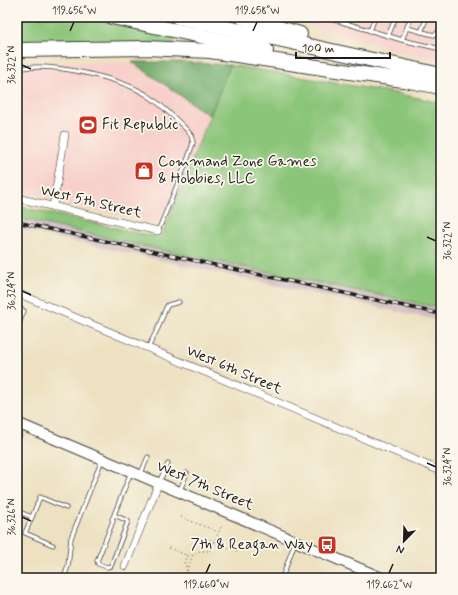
<svg xmlns="http://www.w3.org/2000/svg" width="458" height="595" font-family="Mynerve,sans-serif">
<style>
.built{fill:#f7d0ca}
.industrial{fill:#d2bec2}
.green{fill:#8bc579;stroke:#54704a}
.forest{fill:#70aa69;stroke:#466342}
.lines{fill:none;stroke-linecap:round;stroke-linejoin:round}
.lane-casing{stroke:#3b3a35;stroke-width:5}
.street-casing{stroke:#3b3a35;stroke-width:8}
.secondary-casing{stroke:#3b3a35;stroke-width:12}
.highway-casing{stroke:#3b3a35;stroke-width:16}
.path{stroke:#3b3a35;stroke-width:1;stroke-dasharray:1 3;stroke-linecap:butt}
.lane{stroke:#fff;stroke-width:3.5}
.street{stroke:#fff;stroke-width:7}
.secondary{stroke:#fff;stroke-width:10}
.highway{stroke:#fff;stroke-width:14}
.rail-casing{stroke:#1c1c1c;stroke-width:3.5}
.rail{stroke:#fbf7ec;stroke-width:2;stroke-dasharray:6;stroke-linecap:butt}
.ticks{fill:none;stroke:#1c1c1c;stroke-width:1.5}
.labels{text-anchor:middle;dominant-baseline:central;stroke-width:3.5;stroke-linejoin:round;paint-order:stroke}
.poi-label{font-size:15px;fill:#1c1c1c;stroke:#fbf7ec;text-anchor:start}
.street-label{font-size:15px;fill:#1c1c1c;stroke:#fbf7ec}
.neatline{fill:none;stroke:#1c1c1c;stroke-width:1.5}
.ticks-label{font-size:10px;text-anchor:middle;fill:#1c1c1c}
</style>
<rect width="100%" height="100%" fill="#fbf7ec"/>
<filter id="ink" filterUnits="userSpaceOnUse"><feTurbulence type="fractalNoise" baseFrequency=".025" numOctaves="2"/><feDisplacementMap in="SourceGraphic" scale="8" xChannelSelector="R" yChannelSelector="G"/><feConvolveMatrix kernelMatrix="1 2 1 2 8 2 1 2 1" color-interpolation-filters="sRGB"/></filter>
<filter id="wash" filterUnits="userSpaceOnUse"><feTurbulence type="fractalNoise" baseFrequency=".012" numOctaves="4" result="noise"/><feDisplacementMap in="SourceGraphic" scale="16" xChannelSelector="R" yChannelSelector="G"/><feGaussianBlur stdDeviation="0.9" result="paint"/><feColorMatrix in="noise" values="0 0 0 0 0 0 0 0 0 0 0 0 0 0 0 0 0 1.4 0 .05"/><feComposite in="paint" operator="in"/></filter>
<g filter="url(#wash)">
<rect width="100%" height="100%" fill="#ede1c1"/>
<!-- built -->
<g class="built">
<polygon points="283,17 441,17 441,61 399,52"/>
<polygon points="26,62 132,62 210,116 167,225 58,203 17,189 17,63"/>
</g>
<!-- industrial -->
<polygon class="industrial" points="17,218 161,250 441,309 441,321 17,229"/>
<!-- green -->
<g class="green">
<polygon points="17,17 81,17 175,37 173,46 17,46"/>
<polygon points="230,65 395,93 441,103 441,308 161,250 17,218 17,206 161,238"/>
</g>
<!-- forest -->
<polygon class="forest" points="132,62 181,62 230,65 210,116"/>
</g>
<g filter="url(#ink)">
<g class="lines">
<!-- lane casing -->
<g class="lane-casing">
<g id="lane">
<polyline points="325,17 402,40 441,49"/>
<polyline points="407,28 434,35 438,33 441,26"/>
<polyline points="370,31 375,17"/>
<polyline points="421,32 427,17"/>
<polyline points="388,36 396,17"/>
<polyline points="402,40 411,17"/>
<path d="M 17,69 C 50,62 118,77 147,95 C 161,104 174,117 186,129 L 191,135 L 193,143 L 186,164 L 158,231"/>
<polyline points="17,307 24,311 17,328"/>
<polyline points="148,348 158,328 166,308 168,305 179,302"/>
<polyline points="17,441 23,426"/>
<polyline points="141,473 148,457"/>
<polyline points="159,482 168,464"/>
<polyline points="180,490 187,473"/>
<polyline points="17,511 32,517 40,497 66,508"/>
<polyline points="114,515 128,521 111,566 107,567 98,564 97,561 113,521 112,519 114,515 131,472"/>
<polyline points="32,517 25,533 53,545"/>
<polyline points="64,578 68,566 71,538 102,460"/>
<polyline points="282,578 295,542"/>
</g>
</g>
<!-- street casing -->
<g class="street-casing">
<g id="street">
<polyline points="17,198 158,231"/>
<polyline points="53,207 65,135"/>
<polyline points="17,293 441,471"/>
<polyline points="125,566 159,482"/>
</g>
</g>
<!-- secondary casing -->
<g class="secondary-casing">
<polyline id="secondary" points="17,423 382,578"/>
</g>
<!-- highway casing -->
<g class="highway-casing">
<g id="highway">
<polyline points="112,17 266,50"/>
<polyline points="178,17 441,75"/>
<polyline points="242,17 300,34"/>
<polyline points="17,50 146,48 210,51 403,80"/>
<polyline points="394,78 441,87"/>
</g>
</g>
<!-- path -->
<g class="path">
<polyline points="181,517 218,532"/>
<polyline points="210,540 237,551"/>
<polyline points="169,548 191,557"/>
<polyline points="187,555 184,562 189,574 187,578"/>
<polyline points="183,578 193,555 200,551 210,551 221,527"/>
</g>
<!-- lane -->
<use href="#lane" class="lane"/>
<!-- street -->
<use href="#street" class="street"/>
<!-- secondary -->
<use href="#secondary" class="secondary"/>
<!-- highway -->
<use href="#highway" class="highway"/>
<!-- rail casing -->
<g class="rail-casing">
<polyline id="rail" points="17,222 441,314"/>
</g>
<!-- rail -->
<use href="#rail" class="rail"/>
</g>
</g>
<!-- ticks -->
<path class="ticks" d="M 70,31 L 74,22M 253,31 L 257,22M 22,65 L 31,69M 427,237 L 436,241M 22,291 L 31,295M 427,463 L 436,467M 22,517 L 31,521M 206,573 L 210,564M 389,573 L 393,564"/>
<!-- icons -->
<defs>
<g id="stadium-square" transform="scale(1)"><rect x="-9" y="-9" width="18" height="18" rx="4" fill="#c8321e" stroke="#fbf7ec"/><path d="M0-5a6.5 5 0 1 0 0 10a6.5 5 0 1 0 0-10ZM-3.5-1.8h7v3.6h-7Z" fill="#fff"/></g>
<g id="shop-square" transform="scale(1)"><rect x="-9" y="-9" width="18" height="18" rx="4" fill="#c8321e" stroke="#fbf7ec"/><path d="M-5-2.5h2.3a2.7 3.5 0 0 1 5.4 0H5L5.5 6h-11ZM-1.5-2.5h3a1.5 2.3 0 0 0-3 0Z" fill="#fff"/></g>
<g id="bus-square" transform="scale(1)"><rect x="-9" y="-9" width="18" height="18" rx="4" fill="#c8321e" stroke="#fbf7ec"/><path d="M-5-6H5V4H4V6H2V4H-2V6H-4V4H-5ZM-3.5-4V0h7V-4ZM-3.5 1.2v1.5H-2V1.2ZM2 1.2v1.5H3.5V1.2Z" fill="#fff"/></g>
</defs>
<g fill-rule="evenodd">
<use href="#stadium-square" x="88" y="125"/>
<use href="#shop-square" x="144" y="171"/>
<use href="#bus-square" x="327" y="545"/>
</g>
<g class="labels">
<!-- poi labels -->
<g class="poi-label">
<text x="102" y="125">Fit Republic</text>
<text x="158" y="162">Command Zone Games<tspan x="158" dy="17">&amp; Hobbies, LLC</tspan></text>
<text x="313" y="545" text-anchor="end">7th &amp; Reagan Way</text>
</g>
<!-- street labels -->
<g class="street-label">
<text transform="translate(91 202) rotate(13)">West 5th Street</text>
<text transform="translate(234 370) rotate(23)">West 6th Street</text>
<text transform="translate(205 486) rotate(23)">West 7th Street</text>
</g>
</g>
<!-- margin -->
<rect width="458" height="595" fill="none" stroke="#fbf7ec" stroke-width="44"/>
<!-- north arrow -->
<g transform="translate(404 541) rotate(203)" stroke="#fbf7ec" stroke-width="3" paint-order="stroke">
<path d="M0-3L7 15L0 10L-7 15Z" fill="#1c1c1c"/>
<text y="-6" font-size="11" font-weight="bold" text-anchor="middle" fill="#1c1c1c">N</text>
</g>
<!-- scale -->
<path d="M296 52v6h94v-6" fill="none" stroke="#1c1c1c" stroke-width="2"/>
<text x="302" y="52" font-size="12" fill="#1c1c1c" stroke="#fbf7ec" stroke-width="3" paint-order="stroke">100 m</text>
<rect x="22" y="22" width="414" height="551" class="neatline"/>
<g class="ticks-label">
<text x="74" y="14">119.656°W</text>
<text x="257" y="14">119.658°W</text>
<text transform="translate(11 65) rotate(-90)" y="4">36.322°N</text>
<text transform="translate(447 241) rotate(-90)" y="4">36.322°N</text>
<text transform="translate(11 291) rotate(-90)" y="4">36.324°N</text>
<text transform="translate(447 467) rotate(-90)" y="4">36.324°N</text>
<text transform="translate(11 517) rotate(-90)" y="4">36.326°N</text>
<text x="206" y="588">119.660°W</text>
<text x="389" y="588">119.662°W</text>
</g>
</svg>
